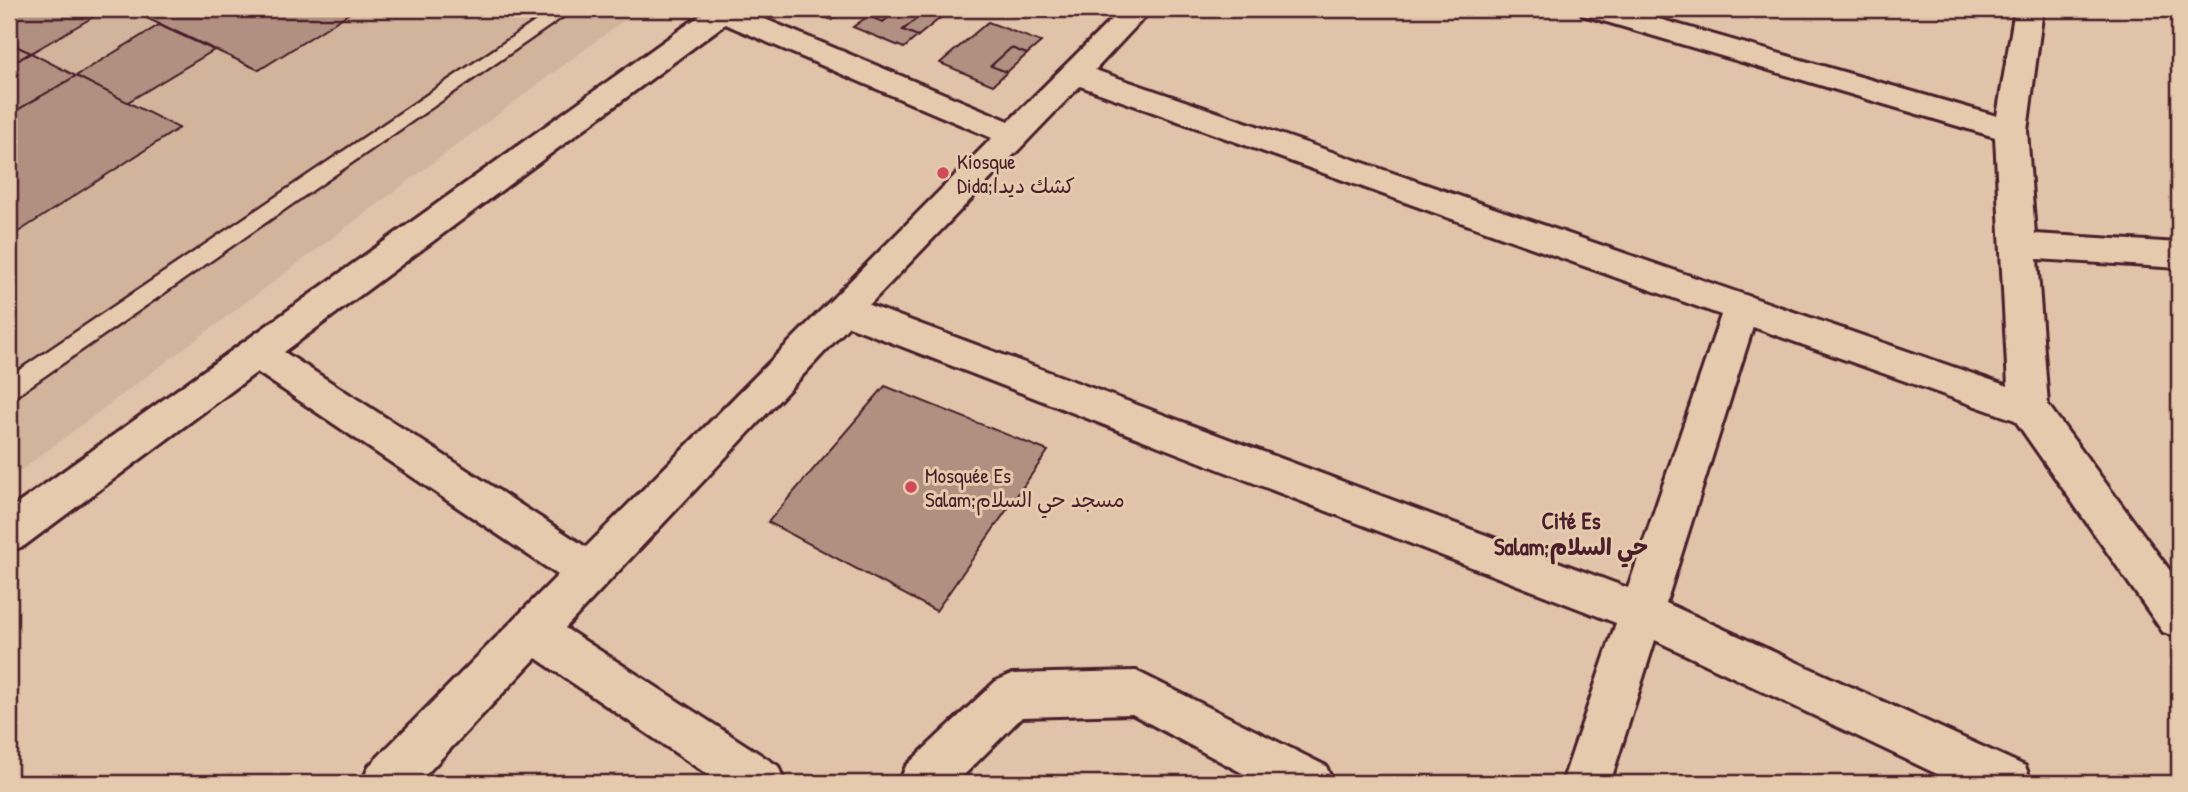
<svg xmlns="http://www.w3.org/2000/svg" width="2188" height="792" font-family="'Patrick Hand','Playpen Sans Arabic',sans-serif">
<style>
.built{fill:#d2b49c}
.building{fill:#b29081;stroke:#4a1f2b;stroke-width:2}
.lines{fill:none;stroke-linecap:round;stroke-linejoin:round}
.service-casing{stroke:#4a1f2b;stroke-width:5}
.minor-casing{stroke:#4a1f2b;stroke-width:6}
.service{fill:#e6caad;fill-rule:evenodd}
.minor{fill:#e6caad;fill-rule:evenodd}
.poi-dot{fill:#d1495b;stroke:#e6caad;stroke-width:2.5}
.labels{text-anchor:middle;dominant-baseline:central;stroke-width:6;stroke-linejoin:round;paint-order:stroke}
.poi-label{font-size:21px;fill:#4a1f2b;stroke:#e6caad;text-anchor:start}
.neighbourhood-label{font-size:23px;font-weight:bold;fill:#4a1f2b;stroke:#e6caad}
</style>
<rect width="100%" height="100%" fill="#e0c3a8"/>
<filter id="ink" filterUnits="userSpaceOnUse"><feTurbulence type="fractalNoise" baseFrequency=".0143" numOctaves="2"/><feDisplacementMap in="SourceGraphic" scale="14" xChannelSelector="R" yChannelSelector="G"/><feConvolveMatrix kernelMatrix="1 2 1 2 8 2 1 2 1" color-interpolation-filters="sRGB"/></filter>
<g filter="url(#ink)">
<!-- built -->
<polygon class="built" points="9,9 639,9 9,479"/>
<!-- building -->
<g class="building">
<polygon points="9,9 107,9 31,53 9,43"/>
<polygon points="127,9 356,9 259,70"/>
<polygon points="820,9 847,9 832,20 815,13"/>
<polygon points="876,9 899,9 883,22 868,16"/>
<polygon points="899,9 951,9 939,19 924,13 903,30 918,36 904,48 853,27 868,16 883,22"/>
<polygon points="924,13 939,19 918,36 903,30"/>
<polygon points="988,22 1041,42 1027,54 1011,48 991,66 1007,72 993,85 940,63"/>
<polygon points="159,25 214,50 126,103 76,76"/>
<polygon points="9,43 31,53 9,65"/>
<polygon points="1011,48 1027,54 1007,72 991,66"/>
<polygon points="31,53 76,76 12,113 9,111 9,65"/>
<polygon points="76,76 179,128 9,238 9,115"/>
<polygon points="885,386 1048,451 936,611 768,522"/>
</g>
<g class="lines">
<!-- service casing -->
<g class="service-casing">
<polygon id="service" points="554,9 574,9 17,395 9,398 9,377"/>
</g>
<!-- minor casing -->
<g class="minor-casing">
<g id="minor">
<path d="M 709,9 L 741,9 L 1009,121 L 1122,9 L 1152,9 L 1095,70 L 2008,386 L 1995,137 L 1583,15 L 1579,9 L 1624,9 L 1997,116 L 2015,9 L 2043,9 L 2027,131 L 2035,234 L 2179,243 L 2179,268 L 2037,259 L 2048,405 L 2179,583 L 2179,638 L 2163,632 L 2015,420 L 1753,327 L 1666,603 L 2025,766 L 2032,783 L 1956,783 L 1655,640 L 1610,783 L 1562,783 L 1616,623 L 849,326 L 565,628 L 778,766 L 785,783 L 720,783 L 536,658 L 418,783 L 362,783 L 369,766 L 558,575 L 257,372 L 24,546 L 9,551 L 9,510 ZM 725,24 L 992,138 L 586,547 L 284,352 ZM 1080,86 L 1721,315 L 1628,588 L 869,305 Z"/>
<polygon points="1136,671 1326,766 1333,783 1261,783 1132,714 1022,717 956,783 899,783 906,766 996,681 1012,674"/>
</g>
</g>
<!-- service -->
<use href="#service" class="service"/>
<!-- minor -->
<use href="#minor" class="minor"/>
</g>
</g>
<!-- markers -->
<g class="poi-dot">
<circle cx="943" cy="173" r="7"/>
<circle cx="911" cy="487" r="7"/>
</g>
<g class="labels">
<!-- poi labels -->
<g class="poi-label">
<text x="957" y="161">Kiosque<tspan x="957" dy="24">Dida;كشك ديدا</tspan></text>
<text x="925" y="475">Mosquée Es<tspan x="925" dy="24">Salam;مسجد حي السلام</tspan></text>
</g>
<!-- neighbourhood labels -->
<g class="neighbourhood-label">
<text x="1571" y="520">Cité Es<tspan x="1571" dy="26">Salam;حي السلام</tspan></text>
</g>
</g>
<!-- margin -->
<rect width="2188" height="792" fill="none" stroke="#e6caad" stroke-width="35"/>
<rect x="18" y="18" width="2153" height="757" fill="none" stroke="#4a1f2b" stroke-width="2.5" filter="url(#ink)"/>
</svg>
